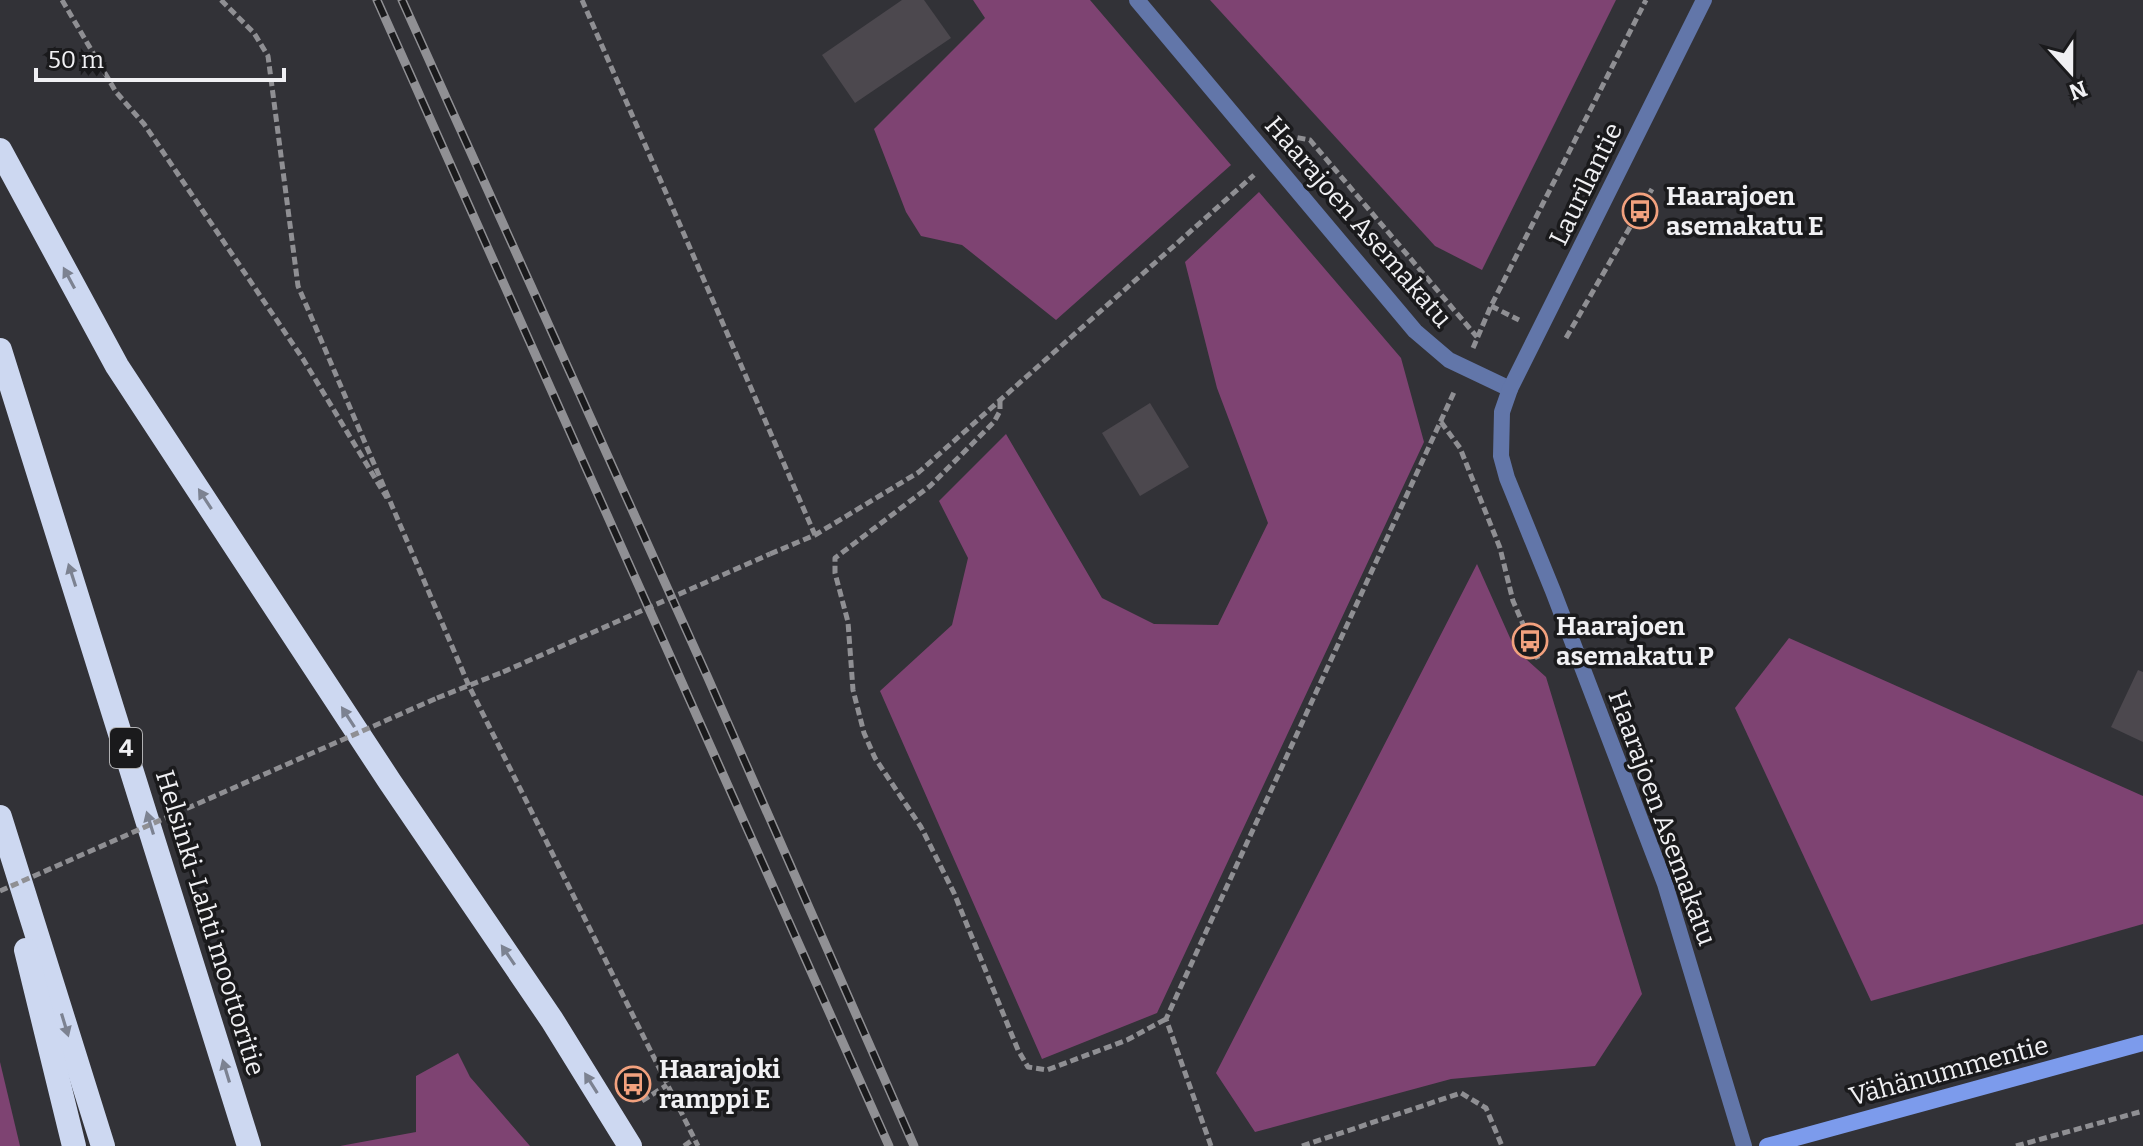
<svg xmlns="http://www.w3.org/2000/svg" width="2143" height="1146" font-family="Bitter,serif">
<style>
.green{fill:#7e4372}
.building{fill:#4c484e}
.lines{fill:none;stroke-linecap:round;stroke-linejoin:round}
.path{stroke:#8f8f93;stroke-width:5;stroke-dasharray:8 4;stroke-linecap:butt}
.minor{stroke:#6276a9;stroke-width:16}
.tertiary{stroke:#6276a9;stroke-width:16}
.secondary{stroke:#7c9bec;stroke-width:16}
.motorway{stroke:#cdd8f1;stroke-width:24}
.rail-casing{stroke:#909094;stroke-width:9}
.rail{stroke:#1a1a1c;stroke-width:6;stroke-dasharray:18;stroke-linecap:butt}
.path-bridge{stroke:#8f8f93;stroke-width:5;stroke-dasharray:8 4;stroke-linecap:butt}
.oneway{fill:#7c8291}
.labels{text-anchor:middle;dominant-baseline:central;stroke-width:7;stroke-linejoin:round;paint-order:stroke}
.shield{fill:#1a1a1c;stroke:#b0b0b2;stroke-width:2}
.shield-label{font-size:24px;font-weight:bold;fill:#f0f0f3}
.street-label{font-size:26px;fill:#f0f0f3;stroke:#1a1a1c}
.poi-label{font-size:26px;font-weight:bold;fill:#f0f0f3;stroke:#1a1a1c;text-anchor:start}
</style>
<rect width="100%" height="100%" fill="#323237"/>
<!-- green -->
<g class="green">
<polygon points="973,0 1090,0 1231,165 1056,320 962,245 921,236 906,212 874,129 985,18"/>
<polygon points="1210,0 1616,0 1482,270 1435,246"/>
<polygon points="1259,192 1401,358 1424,442 1157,1013 1042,1059 880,691 952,625 968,558 939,501 1006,434 1102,598 1154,624 1218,625 1268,523 1217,388 1185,262"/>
<polygon points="1477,564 1515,649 1546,677 1642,994 1595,1066 1451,1079 1255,1132 1216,1073"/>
<polygon points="1789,638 2143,796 2143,924 1871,1001 1735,708"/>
<polygon points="458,1053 470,1077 530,1146 340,1146 416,1132 416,1076"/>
<polygon points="0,1062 20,1146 0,1146"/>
</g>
<!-- building -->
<g class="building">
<polygon points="902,0 924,0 951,38 855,103 822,55"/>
<polygon points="1150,403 1189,467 1140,496 1102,433"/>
<polygon points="2138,670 2143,672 2143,742 2111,727"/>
</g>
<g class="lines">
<!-- path -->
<g class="path">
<polyline points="62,0 116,92 144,124 303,359 387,498"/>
<polyline points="221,0 254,33 268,56 298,286 469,686 698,1146"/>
<polyline points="582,0 815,535"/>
<polyline points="1288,143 1294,137 1310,140 1477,337"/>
<polyline points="1491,306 1519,320"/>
<polyline points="1566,338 1652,189"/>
<polyline points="1473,348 1491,306 1646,0"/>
<polyline points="1000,401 1000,411 994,422 930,486 835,558 835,573 848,622 853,690 864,733 875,758 921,827 954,893 1018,1050 1028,1067 1047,1070 1127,1040 1166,1019"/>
<polyline points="1441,422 1460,448 1500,548 1513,601 1538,659"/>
<polyline points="770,554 815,535 919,472 1254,175"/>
<polyline points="437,698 503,672"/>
<polyline points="642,1101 667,1085"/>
<polyline points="684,1146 694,1139"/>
<polyline points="1211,1146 1166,1019 1455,390"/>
<polyline points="1302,1146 1461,1093 1486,1108 1502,1146"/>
<polyline points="2016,1146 2143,1111"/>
</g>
<!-- minor -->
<polyline class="minor" points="1137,0 1415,331 1449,360 1510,389"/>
<!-- tertiary -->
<polyline class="tertiary" points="1704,0 1510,389 1502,412 1501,456 1507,478 1553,591 1665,884 1744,1146"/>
<!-- secondary -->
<polyline class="secondary" points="1767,1146 2143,1043"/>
<!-- motorway -->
<g class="motorway">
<polyline points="0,150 117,366 390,782 552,1020 630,1146"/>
<polyline points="0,350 249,1146"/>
<polyline points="0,817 103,1146"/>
<polyline points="26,950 74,1146"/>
</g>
<!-- rail casing -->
<g class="rail-casing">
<g id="rail">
<polyline points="377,0 889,1146"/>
<polyline points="402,0 708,678 914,1146"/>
</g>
</g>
<!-- rail -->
<use href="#rail" class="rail"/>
<!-- path-bridge -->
<g class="path-bridge">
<polyline points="503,672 770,554"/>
<polyline points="0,891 437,698"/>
</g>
</g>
<!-- one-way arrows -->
<defs><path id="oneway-solid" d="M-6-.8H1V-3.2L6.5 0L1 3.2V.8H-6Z" transform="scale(2)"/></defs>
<g class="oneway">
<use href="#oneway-solid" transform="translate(69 278) rotate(-118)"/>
<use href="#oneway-solid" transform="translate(205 499) rotate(-123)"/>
<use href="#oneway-solid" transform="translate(72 575) rotate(-108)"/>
<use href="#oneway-solid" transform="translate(348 717) rotate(-123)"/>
<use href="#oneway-solid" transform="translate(150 823) rotate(-107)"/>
<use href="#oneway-solid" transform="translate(508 955) rotate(-124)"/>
<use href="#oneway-solid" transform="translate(65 1025) rotate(73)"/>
<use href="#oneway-solid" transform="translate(226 1071) rotate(-107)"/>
<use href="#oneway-solid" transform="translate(591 1083) rotate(-122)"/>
</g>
<!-- icons -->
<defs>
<g id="bus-ring" transform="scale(1.8)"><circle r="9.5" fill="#1a1a1c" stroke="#f2a17e" stroke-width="1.5"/><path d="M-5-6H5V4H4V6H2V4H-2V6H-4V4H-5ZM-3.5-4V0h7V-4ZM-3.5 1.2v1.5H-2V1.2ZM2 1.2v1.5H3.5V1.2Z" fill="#f2a17e"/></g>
</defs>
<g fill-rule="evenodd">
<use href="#bus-ring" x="1640" y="211"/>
<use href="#bus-ring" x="1530" y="641"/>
<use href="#bus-ring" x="633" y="1084"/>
</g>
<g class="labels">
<!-- shield labels -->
<rect class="shield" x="110" y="728" width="32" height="40" rx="6"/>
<g class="shield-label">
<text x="126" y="748">4</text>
</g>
<!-- street labels -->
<g class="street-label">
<text transform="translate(1586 184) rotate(-64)">Laurilantie</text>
<text transform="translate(1358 222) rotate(49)">Haarajoen Asemakatu</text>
<text transform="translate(1662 818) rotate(70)">Haarajoen Asemakatu</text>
<text transform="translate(210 923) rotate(73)">Helsinki-Lahti moottoritie</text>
<text transform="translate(1949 1071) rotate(-15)">Vähänummentie</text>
</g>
<!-- poi labels -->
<g class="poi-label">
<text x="1666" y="196">Haarajoen<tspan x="1666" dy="30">asemakatu E</tspan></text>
<text x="1556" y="626">Haarajoen<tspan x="1556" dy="30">asemakatu P</tspan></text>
<text x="659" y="1069">Haarajoki<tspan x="659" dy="30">ramppi E</tspan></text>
</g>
</g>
<!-- north arrow -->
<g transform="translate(2071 72) rotate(159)" stroke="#1a1a1c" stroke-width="6" paint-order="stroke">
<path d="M0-6L14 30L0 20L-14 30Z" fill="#f0f0f3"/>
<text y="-12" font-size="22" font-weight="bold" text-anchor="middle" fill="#f0f0f3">N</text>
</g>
<!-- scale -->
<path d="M36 68v12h248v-12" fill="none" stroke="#f0f0f3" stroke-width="4"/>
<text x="48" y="68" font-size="24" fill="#f0f0f3" stroke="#1a1a1c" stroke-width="6" paint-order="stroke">50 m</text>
</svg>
